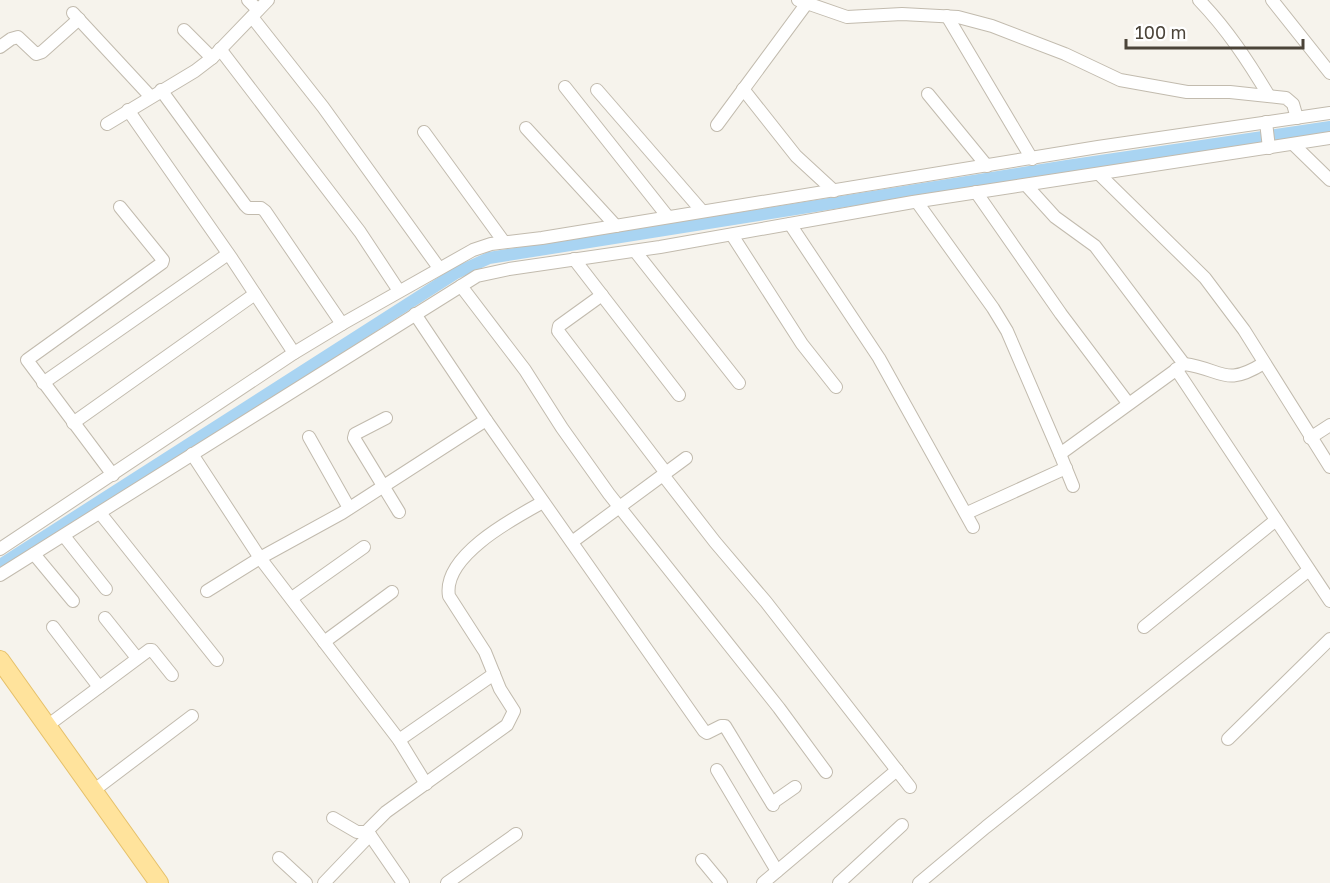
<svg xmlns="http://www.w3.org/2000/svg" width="1330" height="883" font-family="'Golos Text',sans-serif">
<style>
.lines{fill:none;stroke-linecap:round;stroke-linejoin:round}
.canal{stroke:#a9d4f2;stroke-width:12}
.minor-casing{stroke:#c2bbae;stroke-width:14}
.primary-casing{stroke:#e6c16a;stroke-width:20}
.minor{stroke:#fff;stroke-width:12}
.primary{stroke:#ffe39c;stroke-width:18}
</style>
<rect width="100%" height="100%" fill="#f6f3ec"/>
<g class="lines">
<!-- canal -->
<polyline class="canal" points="0,565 456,273 489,258 1067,166 1330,127"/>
<!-- minor casing -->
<g class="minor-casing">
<g id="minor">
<polyline points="248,0 258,10"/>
<polyline points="798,0 847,17 902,14 958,17 992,26 1065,54 1120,80 1187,92 1230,92 1286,98 1293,104 1297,118"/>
<path d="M 1199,0 C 1227,29 1248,61 1269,96"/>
<polyline points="1272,0 1330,73"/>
<polyline points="73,13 150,96"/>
<polyline points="947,16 1032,159"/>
<polyline points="252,17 323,107 439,268"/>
<polyline points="184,30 212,58"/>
<polyline points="0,47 11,39 18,37 36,54 42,52 79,19"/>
<polyline points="220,49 360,232 399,291"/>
<polyline points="565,87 668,217"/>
<polyline points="743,89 796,156 834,191"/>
<polyline points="161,90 245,205 248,208 261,208 265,211 342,324"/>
<polyline points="597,90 702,211"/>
<polyline points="928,94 987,166"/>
<polyline points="128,110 232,259 294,353"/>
<polyline points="1266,122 1269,148"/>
<polyline points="107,124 195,71 212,58 268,0"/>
<polyline points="717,125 807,3"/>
<polyline points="526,128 616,226"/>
<polyline points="424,132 504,242"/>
<polyline points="1293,144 1330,180"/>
<polyline points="1099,174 1205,278 1244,330 1330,467"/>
<polyline points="1026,185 1055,217 1095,246 1184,364"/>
<polyline points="976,192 1061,314 1128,403"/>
<polyline points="917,202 993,308 1007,331 1060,454 1073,486"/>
<polyline points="790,224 879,358 973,527"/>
<polyline points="732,235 802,344 836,387"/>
<polyline points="635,251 739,383"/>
<polyline points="574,259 679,395"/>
<polyline points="461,286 525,370 562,428 609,494 779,708 826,772"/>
<polyline points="602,295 559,326 558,331 666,473"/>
<polyline points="415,314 486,420 704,731 707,733 721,726 725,726 773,805"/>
<polyline points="1176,369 1330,601"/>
<polyline points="43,383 228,254"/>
<polyline points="386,418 355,434 354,438 399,512"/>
<polyline points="73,423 255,294"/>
<polyline points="309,437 349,508"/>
<polyline points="1310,438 1330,425"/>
<polyline points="192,454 260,558 399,740 426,784"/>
<path d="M 1060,454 L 1184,364 C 1223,369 1224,388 1264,363"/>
<polyline points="113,475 27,360 162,263 163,260 120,207"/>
<polyline points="663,475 715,542 766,602 910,787"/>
<polyline points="100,513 217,660"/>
<polyline points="967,513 1066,468"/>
<polyline points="64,536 106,589"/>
<polyline points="572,542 686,458"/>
<polyline points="0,549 294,353 342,324 473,250 491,244 542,238 1098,147 1330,113"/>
<polyline points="34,554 73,601"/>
<polyline points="0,575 477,276 509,269 660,247 913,202 1330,138"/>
<polyline points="207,591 260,558 342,513 486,420"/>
<polyline points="292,598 364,547"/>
<polyline points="105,618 137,658"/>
<polyline points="53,627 99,687"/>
<polyline points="1144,627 1276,520"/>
<polyline points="324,642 392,592"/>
<polyline points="47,726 149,650 152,650 172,675"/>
<polyline points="1228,739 1330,639"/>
<polyline points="399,740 494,674"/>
<polyline points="717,770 777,871"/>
<polyline points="93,791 192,716"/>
<polyline points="772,803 795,787"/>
<polyline points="333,818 357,832 368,832"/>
<path d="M 368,832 L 369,829 L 386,812 L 507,725 L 514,711 L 500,689 L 485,652 L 449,596 C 442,556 514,518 543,502"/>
<polyline points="368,832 403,883"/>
<polyline points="279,858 306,883"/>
<polyline points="702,860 721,883"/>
<polyline points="324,883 370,835"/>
<polyline points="447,883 516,834"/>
<polyline points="763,883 897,770"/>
<polyline points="839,883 902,825"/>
<polyline points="919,883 986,827 1309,570"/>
</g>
</g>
<!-- primary casing -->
<g class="primary-casing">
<polyline id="primary" points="0,660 159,883"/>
</g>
<!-- minor -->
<use href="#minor" class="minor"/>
<!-- primary -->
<use href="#primary" class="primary"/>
</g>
<!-- scale -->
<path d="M1126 39v9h177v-9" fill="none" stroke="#4b4439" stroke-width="3"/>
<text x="1135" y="39" font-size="18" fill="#4b4439" stroke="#ffffff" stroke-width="4.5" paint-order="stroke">100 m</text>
</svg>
